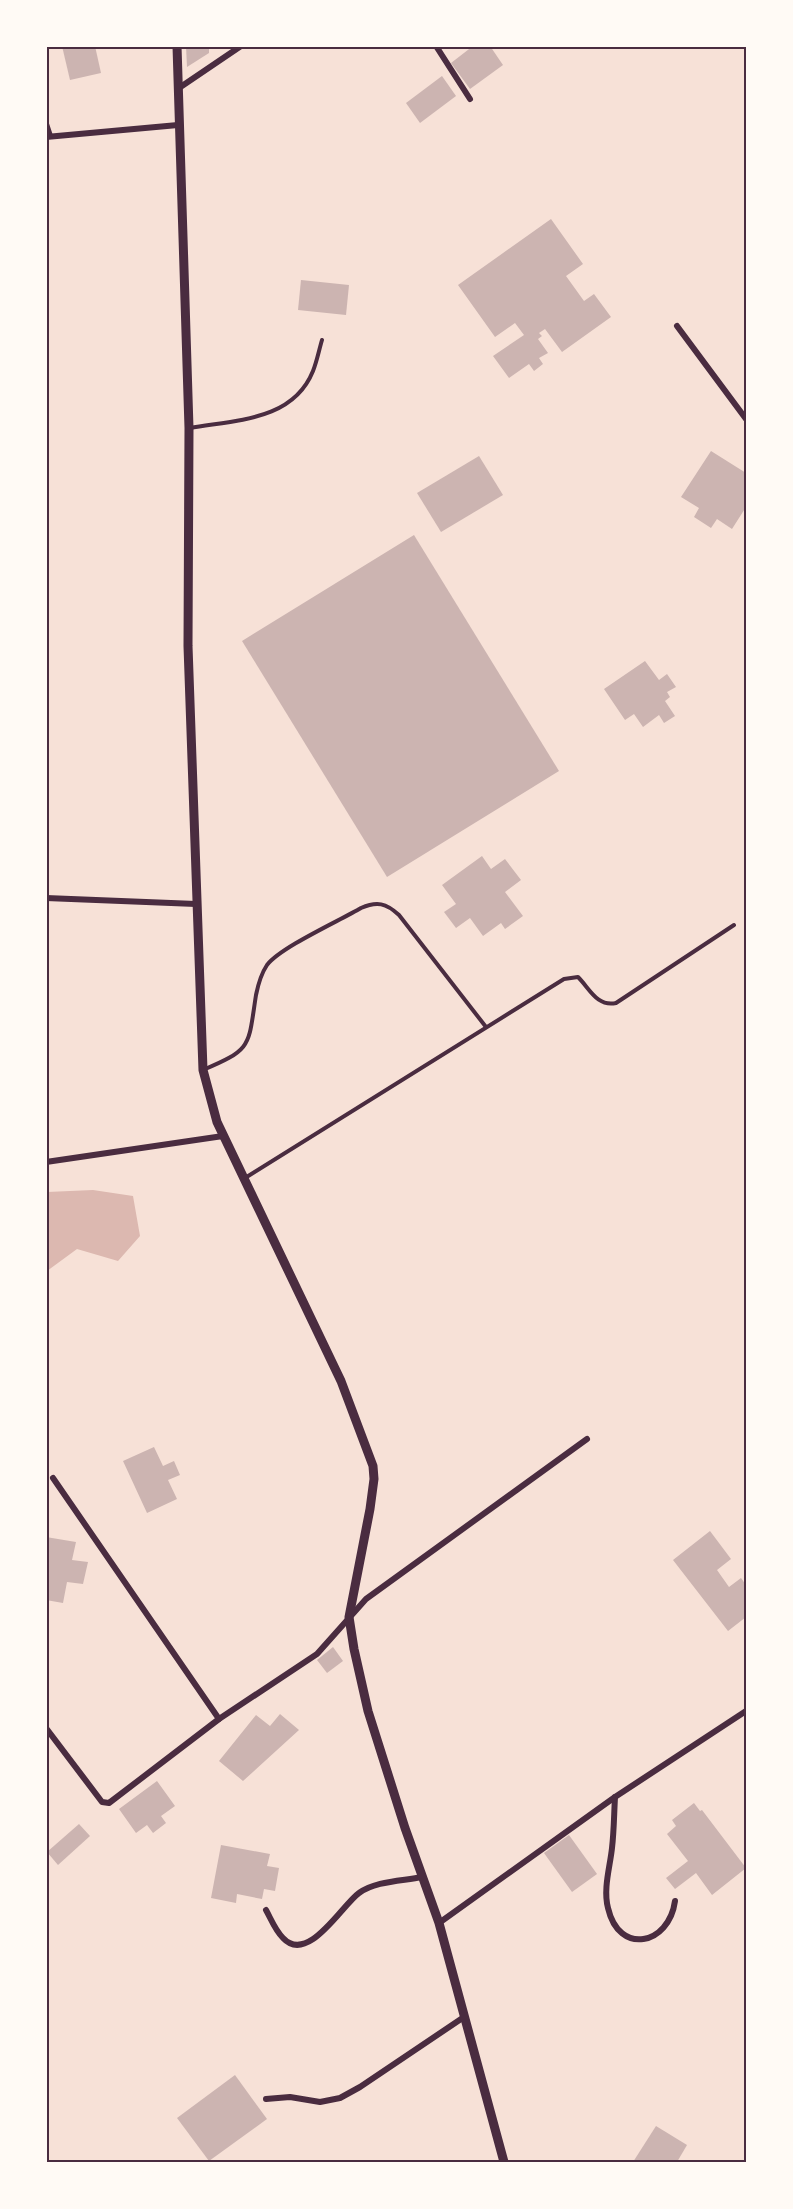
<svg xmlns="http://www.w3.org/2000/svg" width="793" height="2209" font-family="'Work Sans',sans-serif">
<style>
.water{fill:#dcb8b0}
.building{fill:#ccb4b1}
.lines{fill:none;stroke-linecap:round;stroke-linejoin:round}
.service{stroke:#4a2c40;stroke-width:4}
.minor{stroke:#4a2c40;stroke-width:6}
.tertiary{stroke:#4a2c40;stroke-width:9}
.neatline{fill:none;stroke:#4a2c40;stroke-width:2}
</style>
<rect width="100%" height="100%" fill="#f7e1d7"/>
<!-- water -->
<polygon class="water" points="93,1190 133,1196 140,1236 118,1261 77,1249 47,1271 47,1192"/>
<!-- building -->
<g class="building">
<polygon points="62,46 95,46 101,73 70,80"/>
<polygon points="186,46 209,46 209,53 187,67"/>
<polygon points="473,46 490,46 503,65 470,89 451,63"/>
<polygon points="442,76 456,96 420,123 406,103"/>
<polygon points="551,219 583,264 566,276 584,301 594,294 611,317 562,352 545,329 539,333 542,336 538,339 548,353 539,358 543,364 534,371 529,364 509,378 493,356 524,335 515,323 495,337 458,285"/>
<polygon points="301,280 349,285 346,315 298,310"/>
<polygon points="711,451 746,473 746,507 732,529 717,519 711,528 694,517 699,508 681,497"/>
<polygon points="479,456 503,495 441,532 417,493"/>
<polygon points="414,535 559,771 387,877 242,641"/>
<polygon points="645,661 659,680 667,674 676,687 667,692 670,697 665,701 675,716 664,723 659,715 643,727 634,714 625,720 604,689"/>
<polygon points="482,856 491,869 505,859 521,880 505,892 523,916 505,929 501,923 483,936 470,918 456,928 444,912 456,904 442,885"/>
<polygon points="154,1447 163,1466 174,1461 180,1475 168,1480 177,1499 147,1513 123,1461"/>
<polygon points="710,1531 731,1559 717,1570 729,1587 741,1578 746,1585 746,1617 728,1631 673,1560"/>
<polygon points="46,1537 76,1542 72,1560 88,1562 83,1584 67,1582 63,1603 46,1600"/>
<polygon points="333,1647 343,1661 327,1673 317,1660"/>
<polygon points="280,1714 299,1730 243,1781 219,1761 256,1715 270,1726"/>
<polygon points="157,1781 175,1806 161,1816 166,1823 153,1833 147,1825 136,1833 119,1809"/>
<polygon points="694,1803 700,1811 702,1810 746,1868 712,1895 696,1873 675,1889 666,1878 688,1861 667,1834 676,1826 672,1820"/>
<polygon points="79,1824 90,1836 58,1865 47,1852"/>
<polygon points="569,1835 597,1874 572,1892 544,1853"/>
<polygon points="221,1845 270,1854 267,1866 279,1868 275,1891 264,1889 262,1899 237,1894 236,1903 211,1898"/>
<polygon points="235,2075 267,2119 209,2161 177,2118"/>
<polygon points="656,2126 687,2145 677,2162 633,2162"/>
</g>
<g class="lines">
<!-- service -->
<g class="service">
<path d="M 190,428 C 235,420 293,421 313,371 C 317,361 319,350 322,340"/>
<path d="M 203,1070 C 253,1049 248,1046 256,995 C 258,985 261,974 267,965 C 281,947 339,921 361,908 C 377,901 386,903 399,915 L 486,1027"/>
<path d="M 245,1178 L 564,979 L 578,977 C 590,989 597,1007 616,1003 L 734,925"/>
</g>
<!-- minor -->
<g class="minor">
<polyline points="436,46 470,99"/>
<polyline points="179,88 241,46"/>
<polyline points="46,124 50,136"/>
<polyline points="46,137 178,125"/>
<polyline points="677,326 746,419"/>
<polyline points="46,898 196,904"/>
<polyline points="46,1162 223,1136"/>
<polyline points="53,1478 219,1719"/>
<polyline points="46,1728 102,1802 109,1803 219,1719 317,1654 366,1599 587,1439"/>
<path d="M 615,1797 C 614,1814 614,1831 612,1848 C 610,1867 603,1889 608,1908 C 619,1956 669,1945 675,1901"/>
<path d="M 266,1910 C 271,1919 275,1930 283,1938 C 308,1965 342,1905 359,1893 C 375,1881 402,1881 422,1877"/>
<polyline points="439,1923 615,1797 746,1711"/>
<polyline points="266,2099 290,2097 320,2102 340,2098 360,2087 464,2017"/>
</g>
<!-- tertiary -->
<polyline class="tertiary" points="177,46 189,428 188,646 203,1070 217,1122 341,1381 373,1466 374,1479 370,1509 349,1617 354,1649 368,1711 405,1828 439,1923 504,2162"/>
</g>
<!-- border -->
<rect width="793" height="2209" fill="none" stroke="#fffaf5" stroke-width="96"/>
<rect x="48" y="48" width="697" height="2113" class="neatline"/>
</svg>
